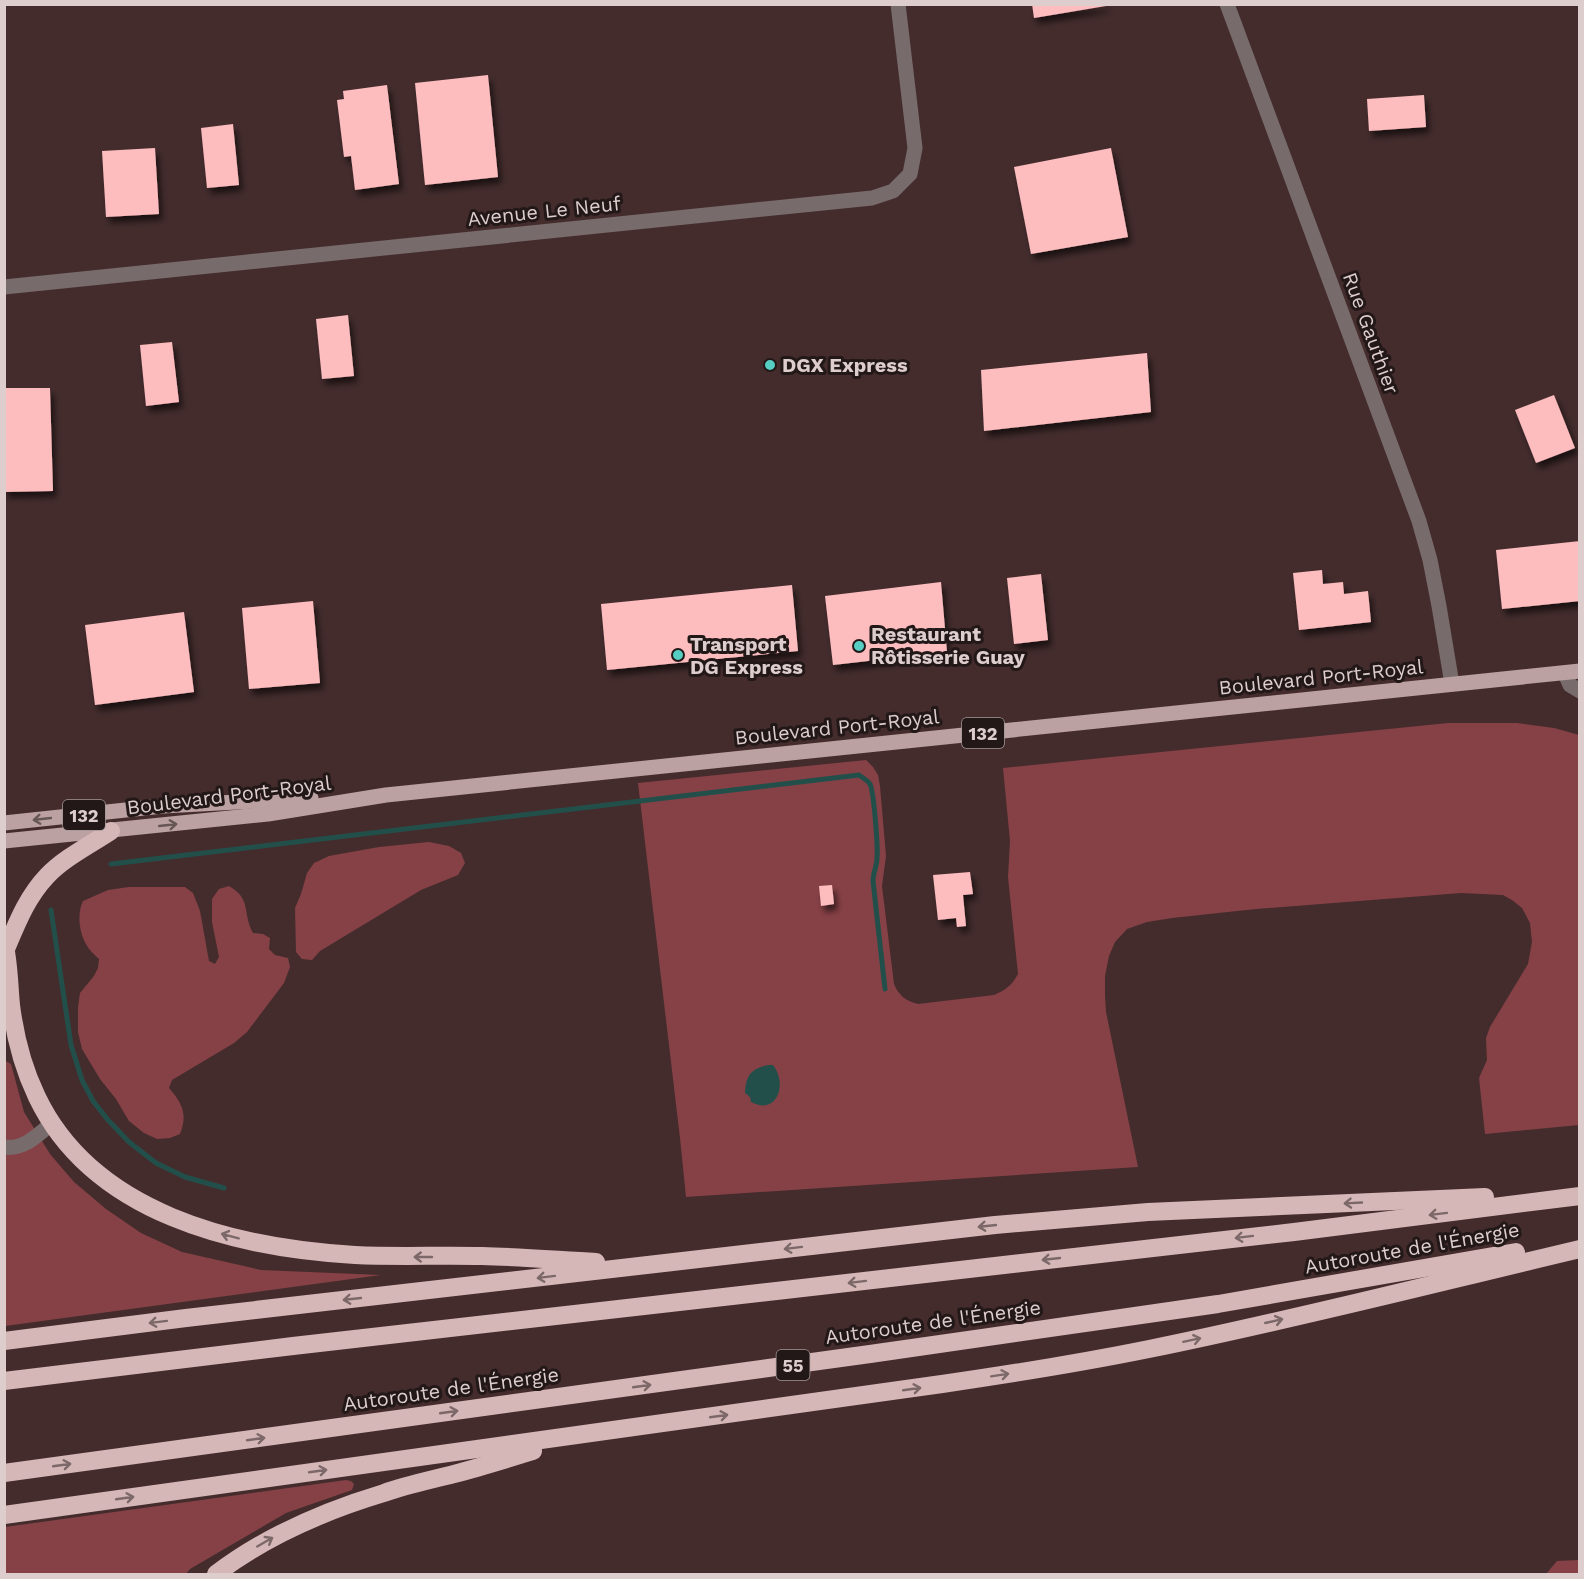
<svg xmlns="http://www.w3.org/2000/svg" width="1584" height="1579" font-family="'Work Sans',sans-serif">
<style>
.green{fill:#864146}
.water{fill:#234f4b}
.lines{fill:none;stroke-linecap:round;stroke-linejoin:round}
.stream{stroke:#234f4b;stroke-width:5}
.building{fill:#fdbdbf;filter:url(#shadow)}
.minor{stroke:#786b6b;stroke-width:15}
.major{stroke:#bba1a2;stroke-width:15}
.highway{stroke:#d6b7b7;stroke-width:18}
.oneway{stroke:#675656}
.oneway2{stroke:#7c6868}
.poi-dot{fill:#56cec3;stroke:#231818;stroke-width:2}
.labels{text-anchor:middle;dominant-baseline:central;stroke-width:6;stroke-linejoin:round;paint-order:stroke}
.shield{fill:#231818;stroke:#a59797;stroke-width:1.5}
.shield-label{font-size:18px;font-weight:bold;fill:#ddcdcd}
.street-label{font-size:20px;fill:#ddcdcd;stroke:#231818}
.poi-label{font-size:20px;font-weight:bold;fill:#ddcdcd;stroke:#231818;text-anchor:start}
</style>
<defs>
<filter id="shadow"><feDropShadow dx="3.5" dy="6" stdDeviation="3" flood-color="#0009"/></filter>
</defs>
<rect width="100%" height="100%" fill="#442c2d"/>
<!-- green -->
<g class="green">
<path d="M 1448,723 L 1517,723 L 1554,728 L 1579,735 L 1579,1125 L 1485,1134 L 1479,1078 L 1487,1060 L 1486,1038 L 1490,1027 L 1528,964 L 1532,942 L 1530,923 L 1522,908 L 1512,900 L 1503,895 L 1461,893 L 1256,909 L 1172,918 L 1147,922 L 1127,929 L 1115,942 L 1109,956 L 1105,976 L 1105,996 L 1106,1012 L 1138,1167 L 686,1197 L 680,1138 L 638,783 L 866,760 L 873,767 L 878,775 L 880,786 L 886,856 L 882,886 L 894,984 C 899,996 906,1001 918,1004 L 994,995 C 1006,990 1012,985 1018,974 L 1008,877 L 1010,841 L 1003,768 Z"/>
<polygon points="429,842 449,846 461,853 465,863 458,875 421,890 320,951 312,960 302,959 296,952 295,908 301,894 307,873 314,863 329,856 379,847"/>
<path d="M 229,886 C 252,899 242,913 253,933 L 263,934 L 270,938 L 269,949 L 275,955 L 288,958 L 290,967 L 284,983 L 247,1032 L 234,1043 L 172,1080 L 169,1088 C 182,1103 188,1114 180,1134 L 170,1138 L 157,1139 L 144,1133 L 129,1121 L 116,1099 L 100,1079 L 82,1049 L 78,1032 L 78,1008 L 80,993 L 94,976 L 98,968 L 99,959 C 94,954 89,950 86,944 C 79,932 77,913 83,901 L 108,890 L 129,887 L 185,887 L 193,893 L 200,911 L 209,961 L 215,964 L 219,957 L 212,922 L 212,899 L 219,889 Z"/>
<polygon points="4,1060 11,1064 24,1112 50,1154 74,1182 106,1209 141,1233 182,1252 261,1270 381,1275 5,1326"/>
<polygon points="346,1480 351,1481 354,1484 352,1490 286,1513 190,1569 186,1574 5,1574 5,1527"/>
<polygon points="1579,1560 1579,1574 1546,1574 1557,1561"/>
</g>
<!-- water -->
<path class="water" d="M 768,1065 L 773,1065 C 788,1084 777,1116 751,1102 L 750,1097 L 745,1093 C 746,1075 751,1069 768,1065 Z"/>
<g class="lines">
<!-- stream -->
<g class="stream">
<path d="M 111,864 L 859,775 C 863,778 867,780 870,784 C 874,792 878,847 877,858 C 877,866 873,873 873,881 L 885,989"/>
<polyline points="51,910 71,1045 82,1080 93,1101 108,1120 129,1142 156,1163 185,1177 224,1188"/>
</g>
</g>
<!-- building -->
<g class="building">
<polygon points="1032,4 1106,4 1106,6 1034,18"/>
<polygon points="488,75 498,177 425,185 415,83"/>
<polygon points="387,85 399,184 355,190 351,156 344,157 337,100 344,99 343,91"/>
<polygon points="1424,95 1426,127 1369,131 1367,99"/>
<polygon points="233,124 239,185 207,188 201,128"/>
<polygon points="155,148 159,214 106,217 102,151"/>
<polygon points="1111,148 1128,237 1031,254 1014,167"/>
<polygon points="348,315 354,376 322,379 316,319"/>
<polygon points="172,342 179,402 146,406 140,345"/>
<polygon points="1147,353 1151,412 984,431 981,370"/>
<polygon points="4,388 50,388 53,491 4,492"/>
<polygon points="1554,395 1575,448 1536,463 1515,410"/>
<polygon points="1580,541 1580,601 1502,609 1496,550"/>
<polygon points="1322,570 1323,584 1343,582 1344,594 1368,591 1371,622 1299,630 1293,573"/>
<polygon points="1041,574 1048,640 1014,644 1007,578"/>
<polygon points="941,582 947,652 833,665 825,596"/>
<polygon points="792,585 798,651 607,670 601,604"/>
<polygon points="313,601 320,683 249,689 242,608"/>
<polygon points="184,612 194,692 95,705 85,625"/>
<polygon points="970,872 973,894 963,895 966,926 957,927 956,918 938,920 933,875"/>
<polygon points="832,885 834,904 821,906 819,886"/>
</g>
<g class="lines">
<!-- minor -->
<g class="minor">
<polyline points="1227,4 1419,521 1430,560 1439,606 1452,684"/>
<polyline points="4,287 872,198 893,191 910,174 915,148 898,4"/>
<polyline points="1565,673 1570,685 1580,691"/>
<path d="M 4,1147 C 24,1150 38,1135 52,1123"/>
</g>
<!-- major -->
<g class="major">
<polyline points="4,823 163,806 311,798"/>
<polyline points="4,841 268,814 386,795 1580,671"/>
</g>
<!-- highway -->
<g class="highway">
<path d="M 4,942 C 9,962 9,984 11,1005 C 15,1037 23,1068 37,1097 C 93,1214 236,1248 355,1255 C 397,1257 440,1255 482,1256 C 520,1257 558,1260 596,1262"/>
<path d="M 6,949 C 17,923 27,897 47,876 C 64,858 90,845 111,831"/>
<polyline points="4,1341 186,1318 995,1225 1148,1212 1485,1197"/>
<polyline points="4,1381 293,1346 1294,1232 1580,1196"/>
<polyline points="4,1473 870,1354 1218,1304 1516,1252"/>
<path d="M 4,1515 L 942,1384 C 1011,1374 1080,1363 1149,1349 C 1293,1320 1436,1283 1580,1249"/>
<path d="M 216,1574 C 266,1536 324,1511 384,1493 C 407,1485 431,1480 454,1474 C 481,1467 507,1459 533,1451"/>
</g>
</g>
<!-- one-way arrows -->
<defs><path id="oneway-shaft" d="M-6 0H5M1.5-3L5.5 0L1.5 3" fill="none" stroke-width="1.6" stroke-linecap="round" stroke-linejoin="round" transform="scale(1.5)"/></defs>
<g class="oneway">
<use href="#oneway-shaft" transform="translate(42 819) rotate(174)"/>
<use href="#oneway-shaft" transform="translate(168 825) rotate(-6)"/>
</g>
<g class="oneway2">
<use href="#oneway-shaft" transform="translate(1353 1203) rotate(177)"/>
<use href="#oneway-shaft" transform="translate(1438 1214) rotate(173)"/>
<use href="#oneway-shaft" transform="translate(987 1226) rotate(174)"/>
<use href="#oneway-shaft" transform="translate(230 1236) rotate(-165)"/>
<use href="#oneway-shaft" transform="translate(1244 1237) rotate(173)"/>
<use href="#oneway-shaft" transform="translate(793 1248) rotate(173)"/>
<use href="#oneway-shaft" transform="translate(423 1257) rotate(-180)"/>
<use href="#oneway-shaft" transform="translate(1051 1259) rotate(174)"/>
<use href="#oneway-shaft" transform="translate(546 1277) rotate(173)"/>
<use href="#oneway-shaft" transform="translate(857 1282) rotate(173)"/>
<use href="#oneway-shaft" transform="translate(352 1299) rotate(174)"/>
<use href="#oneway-shaft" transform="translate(1274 1321) rotate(-13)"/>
<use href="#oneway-shaft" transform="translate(158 1322) rotate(173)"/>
<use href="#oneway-shaft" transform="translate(1192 1340) rotate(-12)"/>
<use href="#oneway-shaft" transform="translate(1000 1375) rotate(-9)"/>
<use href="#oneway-shaft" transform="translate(642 1386) rotate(-8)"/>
<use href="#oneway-shaft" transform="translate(912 1389) rotate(-8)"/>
<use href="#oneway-shaft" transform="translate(449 1412) rotate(-8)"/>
<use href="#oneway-shaft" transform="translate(719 1416) rotate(-8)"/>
<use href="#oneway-shaft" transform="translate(256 1439) rotate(-8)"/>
<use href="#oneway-shaft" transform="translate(62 1465) rotate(-8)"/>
<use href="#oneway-shaft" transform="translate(318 1471) rotate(-8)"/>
<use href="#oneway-shaft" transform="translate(125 1498) rotate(-8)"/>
<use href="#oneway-shaft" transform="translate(265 1542) rotate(-30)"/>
</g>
<!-- markers -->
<g class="poi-dot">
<circle cx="770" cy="365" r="6"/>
<circle cx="859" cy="646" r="6"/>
<circle cx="678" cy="655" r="6"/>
</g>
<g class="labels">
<!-- shield labels -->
<g class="shield">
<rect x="962" y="718" width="42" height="30" rx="4.5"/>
<rect x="63" y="800" width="42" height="30" rx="4.5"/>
<rect x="776.5" y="1350" width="33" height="30" rx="4.5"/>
</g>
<g class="shield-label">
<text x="983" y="733">132</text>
<text x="84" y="815">132</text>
<text x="793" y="1365">55</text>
</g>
<!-- street labels -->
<g class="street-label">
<text transform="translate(544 211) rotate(-6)">Avenue Le Neuf</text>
<text transform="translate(1371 333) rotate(70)">Rue Gauthier</text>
<text transform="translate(1321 677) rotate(-6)">Boulevard Port-Royal</text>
<text transform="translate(837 727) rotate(-6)">Boulevard Port-Royal</text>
<text transform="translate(229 795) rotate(-7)">Boulevard Port-Royal</text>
<text transform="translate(1412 1248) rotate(-10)">Autoroute de l'Énergie</text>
<text transform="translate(933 1322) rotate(-8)">Autoroute de l'Énergie</text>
<text transform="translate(451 1389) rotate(-8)">Autoroute de l'Énergie</text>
</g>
<!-- poi labels -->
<g class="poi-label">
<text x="782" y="365">DGX Express</text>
<text x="871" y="634">Restaurant<tspan x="871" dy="23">Rôtisserie Guay</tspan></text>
<text x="690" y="644">Transport<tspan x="690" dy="23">DG Express</tspan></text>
</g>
</g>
<!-- border -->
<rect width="1584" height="1579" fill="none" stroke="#ddcdcd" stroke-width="12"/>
</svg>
